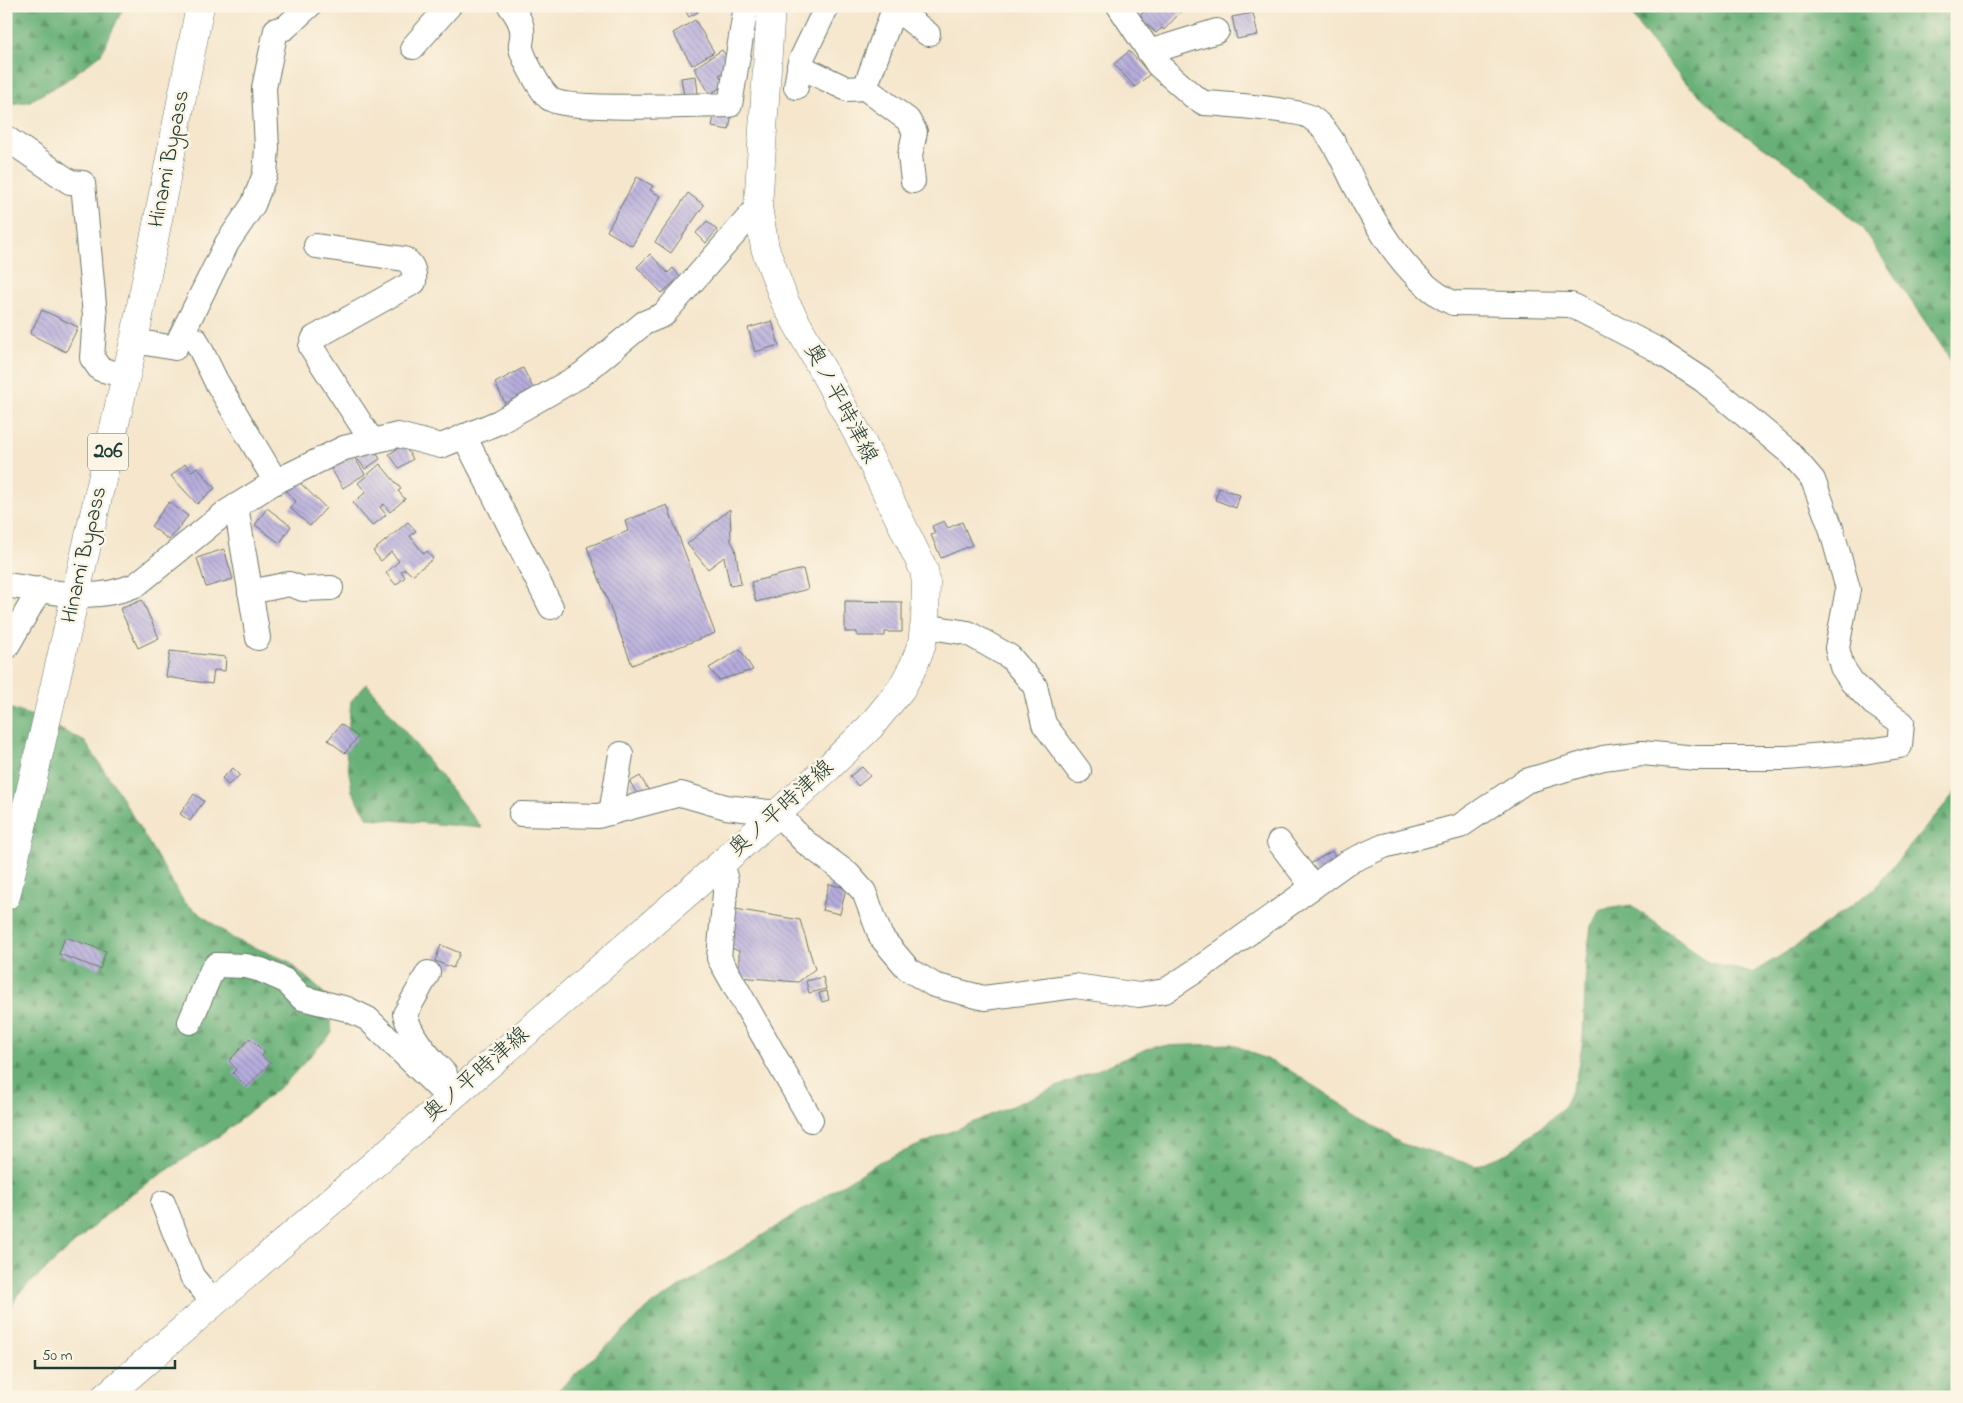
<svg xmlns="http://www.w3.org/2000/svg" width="1963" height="1403" font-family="'Indie Flower','Klee One',sans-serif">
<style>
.forest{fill:url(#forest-firs);stroke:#447656}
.building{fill:url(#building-back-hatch)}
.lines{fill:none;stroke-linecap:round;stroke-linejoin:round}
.minor-casing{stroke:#6a7869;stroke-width:26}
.major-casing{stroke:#6a7869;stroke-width:29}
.highway-casing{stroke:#6a7869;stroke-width:29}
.minor{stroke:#fff;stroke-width:24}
.major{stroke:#fff;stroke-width:28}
.highway{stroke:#fff;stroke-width:28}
.labels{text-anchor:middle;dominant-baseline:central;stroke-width:5;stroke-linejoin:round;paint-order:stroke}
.shield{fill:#fcf5e5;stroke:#617469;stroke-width:1}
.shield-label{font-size:21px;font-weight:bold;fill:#1f3d34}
.street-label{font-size:22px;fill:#1f3d34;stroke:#fcf5e5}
</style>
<defs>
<pattern id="forest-firs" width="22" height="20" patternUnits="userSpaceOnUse" patternTransform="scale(1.25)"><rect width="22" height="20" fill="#68b077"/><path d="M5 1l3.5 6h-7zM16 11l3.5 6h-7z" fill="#559062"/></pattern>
<pattern id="building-back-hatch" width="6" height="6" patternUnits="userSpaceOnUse" patternTransform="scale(1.25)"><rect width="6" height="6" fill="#b7addd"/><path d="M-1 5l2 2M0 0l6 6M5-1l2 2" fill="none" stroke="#948eb4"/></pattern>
</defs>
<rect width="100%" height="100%" fill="#fcf5e5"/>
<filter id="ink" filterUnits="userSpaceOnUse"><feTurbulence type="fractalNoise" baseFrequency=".02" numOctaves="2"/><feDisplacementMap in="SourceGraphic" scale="10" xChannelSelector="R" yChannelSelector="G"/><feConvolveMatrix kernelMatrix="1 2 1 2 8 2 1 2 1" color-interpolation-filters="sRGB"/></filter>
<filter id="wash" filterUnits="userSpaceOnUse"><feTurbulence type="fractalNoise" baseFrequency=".0096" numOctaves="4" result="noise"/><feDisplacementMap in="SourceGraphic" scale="20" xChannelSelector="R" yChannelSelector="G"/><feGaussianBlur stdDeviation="1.12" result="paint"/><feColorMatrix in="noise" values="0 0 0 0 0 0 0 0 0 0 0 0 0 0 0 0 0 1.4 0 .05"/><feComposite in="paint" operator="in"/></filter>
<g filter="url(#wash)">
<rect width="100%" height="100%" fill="#f5e6cc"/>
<!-- forest -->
<g class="forest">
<polygon points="6,6 124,6 101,54 64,82 28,102 6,104"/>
<polygon points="1627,6 1957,6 1957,373 1947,354 1862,228 1804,175 1728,122 1681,78 1640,27"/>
<polygon points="367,684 482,828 368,818 352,791 346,752 351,701"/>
<polygon points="6,707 41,719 85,742 114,785 184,902 234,939 288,961 327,996 332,1033 286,1082 222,1134 125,1198 18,1294 6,1318"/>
<polygon points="1957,790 1957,1397 551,1397 650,1306 879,1162 1154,1046 1232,1044 1286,1068 1403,1144 1476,1166 1510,1152 1564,1108 1576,1078 1583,1041 1586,960 1591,926 1601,910 1631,905 1710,963 1752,973 1793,948 1875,888"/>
</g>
<g id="blocks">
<!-- building -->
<g class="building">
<polygon points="683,6 695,6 698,12 689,17"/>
<polygon points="1149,6 1186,6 1164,30 1162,28 1156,33 1139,17"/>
<polygon points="1253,13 1258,35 1237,39 1232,17"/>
<polygon points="695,20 714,52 692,65 673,33"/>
<polygon points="722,50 733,65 719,75 725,85 710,94 694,68"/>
<polygon points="1129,51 1150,74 1135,87 1114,64"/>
<polygon points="696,76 698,93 684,95 681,78"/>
<polygon points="715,110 732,113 729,130 712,127"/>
<polygon points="637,177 653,186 650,190 661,196 632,246 607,231"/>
<polygon points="688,193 704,205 671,253 655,242"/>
<polygon points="707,221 717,230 706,243 696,233"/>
<polygon points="650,254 668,273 673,268 680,277 662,293 637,267"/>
<polygon points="42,310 78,327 66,352 30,334"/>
<polygon points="772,321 779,345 755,352 748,328"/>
<polygon points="523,368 535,392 507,407 495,383"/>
<polygon points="404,445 413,459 399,468 389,454"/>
<polygon points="372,446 380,459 365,469 356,457"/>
<polygon points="352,454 365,474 343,488 330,467"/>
<polygon points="185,464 192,471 197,467 215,488 197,504 171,476"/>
<polygon points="380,464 401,489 398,491 405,499 390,512 384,504 380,507 386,515 372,526 353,503 366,492 358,483"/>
<polygon points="297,480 326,508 310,526 290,508 296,501 286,491"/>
<polygon points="1219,488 1240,495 1236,508 1215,500"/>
<polygon points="169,502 188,516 169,540 151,526"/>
<polygon points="667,505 715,633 632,665 587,547 628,531 625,521"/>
<polygon points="267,508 291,526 280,543 255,525"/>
<polygon points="730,509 731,541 735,548 741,584 730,586 724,557 708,569 687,544"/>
<polygon points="944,521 948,528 962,522 972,545 941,558 931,535 935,534 932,526"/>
<polygon points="408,522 416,531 410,536 424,554 427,551 433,559 412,575 405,569 401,571 405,577 396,585 386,573 399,561 391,552 381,561 373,551"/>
<polygon points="224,549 233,579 206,587 197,558"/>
<polygon points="803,569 808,589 756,602 751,582"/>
<polygon points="142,600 159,638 138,648 120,609"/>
<polygon points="845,601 902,602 902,632 885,632 885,636 857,636 857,632 845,632"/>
<polygon points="740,649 753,670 719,680 709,668"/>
<polygon points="170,651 226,657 225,671 214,670 212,684 166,677"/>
<polygon points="341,724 358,737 345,753 328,740"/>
<polygon points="862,767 870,776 858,786 850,776"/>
<polygon points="233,768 240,775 228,785 222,778"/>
<polygon points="640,776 649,791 639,797 630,782"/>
<polygon points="194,794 204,801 190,821 180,814"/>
<polygon points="1332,851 1338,861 1316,874 1310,864"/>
<polygon points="829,884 846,888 840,914 822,910"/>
<polygon points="735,909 800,920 815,969 798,982 739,977 739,951 729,947"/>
<polygon points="65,937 106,951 100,969 59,954"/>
<polygon points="441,945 460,953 453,968 435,961"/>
<polygon points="823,977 826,989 809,993 806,981"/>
<polygon points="827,991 829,1000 822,1002 819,993"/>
<polygon points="250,1038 265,1053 262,1056 270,1063 247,1087 233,1073 236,1069 229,1061"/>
</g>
</g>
</g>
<g filter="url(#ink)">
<use href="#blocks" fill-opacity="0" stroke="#6a7869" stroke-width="1"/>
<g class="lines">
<!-- minor casing -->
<g class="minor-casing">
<g id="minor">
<path d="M 510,6 C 517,15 524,25 522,37 C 522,41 520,44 521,48 C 524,60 540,90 549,98 C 564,112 702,105 730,105 L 746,6"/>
<polyline points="895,8 928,34"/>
<polyline points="413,47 449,6"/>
<polyline points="1149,52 1217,31"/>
<polyline points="799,66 847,89 865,88 908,120 915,132 910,155 913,181"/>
<polyline points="796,87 800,62 827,6"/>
<polyline points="865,88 895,6"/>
<polyline points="6,138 70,182 83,183 95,316 92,358 100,369 125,376"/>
<path d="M 316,246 L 404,259 C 413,264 415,271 414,282 L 314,338 L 311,347 L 372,441"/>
<polyline points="196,340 216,381 276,482"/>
<polyline points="134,341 175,348 227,243 253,205 265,174 267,148 264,88 276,30 285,28 309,6"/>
<polyline points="464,436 551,607"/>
<polyline points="236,506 258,638"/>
<path d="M 6,585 C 53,591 90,604 136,585 L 225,513 L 273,483 L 344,448 L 398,435 L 441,446 L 499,422 L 581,375 L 644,323 L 663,315 L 758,207"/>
<polyline points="250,592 289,584 303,589 331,588"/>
<polyline points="924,626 968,633 1010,657 1035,686 1044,724 1079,771"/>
<polyline points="6,648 40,589"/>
<polyline points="611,813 621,754"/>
<path d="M 521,814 L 598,816 L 681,794 L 726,807 L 777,813 L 805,842 L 848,874 L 864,892 L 881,937 L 908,969 L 934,985 L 984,998 L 1075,986 L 1139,995 L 1165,991 L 1200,968 L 1346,863 L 1384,846 L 1460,826 L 1526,781 L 1603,758 L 1642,753 L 1696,758 L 1787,758 L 1863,752 L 1900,746 L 1902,723 L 1873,703 L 1852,682 L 1842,667 L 1837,648 L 1848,589 L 1831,528 L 1813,480 L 1789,452 L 1703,380 L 1654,348 L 1571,305 L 1453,303 C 1409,283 1375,225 1354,183 C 1343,161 1331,130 1310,117 C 1300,110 1221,104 1204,103 L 1193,96 L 1158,65 L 1119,6"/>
<polyline points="1279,842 1313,887"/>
<polyline points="722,863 726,882 719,958 811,1120"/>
<path d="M 428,973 L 405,1014 C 411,1039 429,1056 445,1074"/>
<polyline points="190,1022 212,970 216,965 246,966 261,970 286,981 302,998 347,1009 368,1019 450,1099"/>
<polyline points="163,1203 192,1276 214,1303"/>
</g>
</g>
<!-- major casing -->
<g class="major-casing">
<polyline id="major" points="105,1397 722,863 830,766 870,727 901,689 914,665 922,643 925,620 926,583 924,570 860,438 785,302 765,248 758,207 771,6"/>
</g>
<!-- highway casing -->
<g class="highway-casing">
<polyline id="highway" points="6,896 134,341 200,6"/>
</g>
<!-- minor -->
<use href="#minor" class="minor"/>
<!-- major -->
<use href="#major" class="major"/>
<!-- highway -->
<use href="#highway" class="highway"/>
</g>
</g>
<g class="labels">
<!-- shield labels -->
<rect class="shield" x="88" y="433.5" width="40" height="37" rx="4"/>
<g class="shield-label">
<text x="108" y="452">206</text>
</g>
<!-- street labels -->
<g class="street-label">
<text transform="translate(170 159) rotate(-79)">Hinami Bypass</text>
<text transform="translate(840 404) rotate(62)">奥ノ平時津線</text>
<text transform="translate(85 555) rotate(-77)">Hinami Bypass</text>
<text transform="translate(782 809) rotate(-42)">奥ノ平時津線</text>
<text transform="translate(477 1075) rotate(-41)">奥ノ平時津線</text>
</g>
</g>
<!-- margin -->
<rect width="1963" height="1403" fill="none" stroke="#fcf5e5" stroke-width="25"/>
<!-- scale -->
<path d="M35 1360v8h140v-8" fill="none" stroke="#1f3d34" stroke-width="2.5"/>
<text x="42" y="1360" font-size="15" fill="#1f3d34" stroke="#fcf5e5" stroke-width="4" paint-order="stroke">50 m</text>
</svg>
